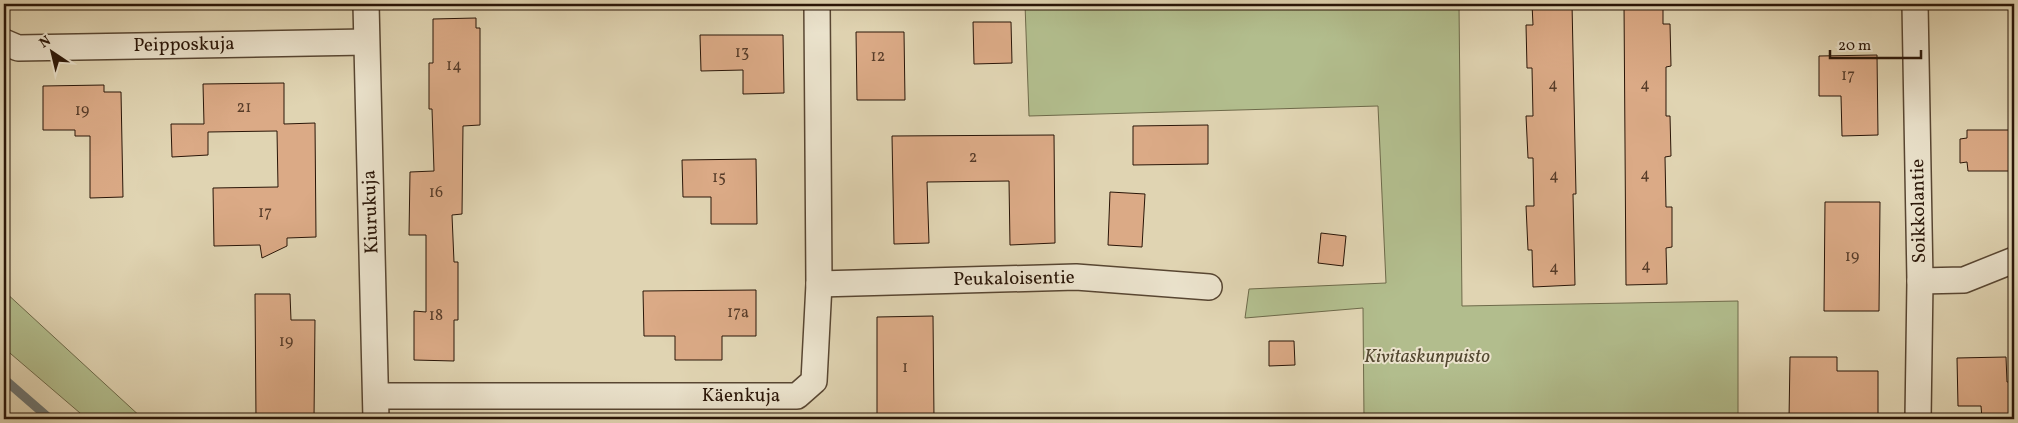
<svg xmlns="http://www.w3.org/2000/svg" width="2018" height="423" font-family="Vollkorn,serif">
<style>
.green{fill:#b2bd8d;stroke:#6e6a4a}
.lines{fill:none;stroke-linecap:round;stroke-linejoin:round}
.stream{stroke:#6d7572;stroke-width:9}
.building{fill:#dbaa86;stroke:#2a1608}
.street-casing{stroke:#584632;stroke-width:28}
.street{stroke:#ebe3cd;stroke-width:25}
.labels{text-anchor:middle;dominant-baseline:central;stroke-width:4;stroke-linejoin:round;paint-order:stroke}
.number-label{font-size:16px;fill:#563b28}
.street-label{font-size:19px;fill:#2a1608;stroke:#ebe3cd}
.park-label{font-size:19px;font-style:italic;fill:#534830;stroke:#ebe3cd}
</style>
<rect width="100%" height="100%" fill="#e0d4b2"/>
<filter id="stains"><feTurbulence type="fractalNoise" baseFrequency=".004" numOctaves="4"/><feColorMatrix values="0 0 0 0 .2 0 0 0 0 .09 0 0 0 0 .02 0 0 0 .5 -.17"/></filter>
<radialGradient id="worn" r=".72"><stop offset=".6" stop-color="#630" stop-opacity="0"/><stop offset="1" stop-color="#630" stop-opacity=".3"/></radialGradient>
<!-- green -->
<g class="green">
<polygon points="1025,4 1459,4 1462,306 1738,301 1738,419 1364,419 1363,308 1245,318 1249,289 1386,283 1378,106 1029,116"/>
<polygon points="4,291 143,419 87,419 4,348"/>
</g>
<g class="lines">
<!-- stream -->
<polyline class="stream" points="4,379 50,419"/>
</g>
<!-- building -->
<g class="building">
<polygon points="1532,4 1572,4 1576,194 1573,194 1575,285 1533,287 1532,250 1528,250 1526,206 1534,206 1533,158 1528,158 1526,116 1533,116 1532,68 1527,68 1526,25 1533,25"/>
<polygon points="1624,4 1663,4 1663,24 1670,24 1671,66 1666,67 1666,116 1670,116 1671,156 1665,157 1666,207 1672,207 1672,247 1666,248 1667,284 1626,285"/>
<polygon points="476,18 476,28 480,28 480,125 463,126 462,214 452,215 454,262 458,262 458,320 454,320 454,361 414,360 414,311 426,312 426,235 409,235 410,172 434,171 432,109 429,109 429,63 433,63 433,19"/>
<polygon points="973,22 1011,22 1012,63 974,64"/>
<polygon points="856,32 904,32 905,100 857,100"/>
<polygon points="700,35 783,35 784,93 743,94 743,70 701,71"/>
<polygon points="1877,55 1878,135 1842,136 1841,96 1819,96 1819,56"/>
<polygon points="284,83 284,124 315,123 316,237 287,238 287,246 262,258 260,245 214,246 213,188 278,187 277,131 208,132 208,155 172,157 171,124 204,124 203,84"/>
<polygon points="104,85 104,92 121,92 123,197 90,198 90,136 75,136 75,130 43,130 43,86"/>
<polygon points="1208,125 1208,164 1133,165 1133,126"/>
<polygon points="1967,130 2014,130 2014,171 1968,171 1967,162 1960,163 1960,139 1967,138"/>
<polygon points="1054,135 1055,243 1010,245 1009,181 927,182 929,243 894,244 892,136"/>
<polygon points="756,159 757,224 711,224 711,197 683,197 682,160"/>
<polygon points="1110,192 1145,194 1142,247 1108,245"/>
<polygon points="1825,202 1880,202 1879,311 1824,311"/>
<polygon points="1321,233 1346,236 1343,266 1318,263"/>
<polygon points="756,290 756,336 722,336 722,360 675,360 675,336 644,336 643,291"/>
<polygon points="255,294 290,294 291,320 315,320 314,419 256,419"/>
<polygon points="933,316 934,419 877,419 877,317"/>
<polygon points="1269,341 1294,341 1295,365 1269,366"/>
<polygon points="1790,357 1837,357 1837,371 1878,371 1878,419 1789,419"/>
<polygon points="2006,357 2007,382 2014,382 2014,419 1982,419 1981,406 1958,406 1957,358"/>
</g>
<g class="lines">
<!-- street casing -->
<g class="street-casing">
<g id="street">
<polyline points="366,4 376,419"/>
<polyline points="1915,4 1920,281 1918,419"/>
<polyline points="4,42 18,48 366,42"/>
<polyline points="1920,281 1964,280 2014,260"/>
<polyline points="819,284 1076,277 1209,287"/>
<polyline points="376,396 797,396 814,381 819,284 817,4"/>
</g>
</g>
<!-- street -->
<use href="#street" class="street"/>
</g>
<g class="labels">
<!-- number labels -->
<g class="number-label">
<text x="742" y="53">13</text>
<text x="878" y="57">12</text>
<text x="454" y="66">14</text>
<text x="1848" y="76">17</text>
<text x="1553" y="85">4</text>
<text x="1645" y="85">4</text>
<text x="244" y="108">21</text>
<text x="82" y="111">19</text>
<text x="973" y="158">2</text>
<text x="1645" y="175">4</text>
<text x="1554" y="176">4</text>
<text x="719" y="178">15</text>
<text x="436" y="193">16</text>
<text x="265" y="213">17</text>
<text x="1852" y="257">19</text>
<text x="1646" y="266">4</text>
<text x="1554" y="268">4</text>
<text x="738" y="313">17a</text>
<text x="436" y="316">18</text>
<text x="286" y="342">19</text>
<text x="905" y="368">1</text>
</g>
<!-- street labels -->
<g class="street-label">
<text transform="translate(184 45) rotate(-1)">Peipposkuja</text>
<text transform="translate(1919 211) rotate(-91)">Soikkolantie</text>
<text transform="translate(371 212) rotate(-92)">Kiurukuja</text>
<text transform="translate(1014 279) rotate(-1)">Peukaloisentie</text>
<text x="741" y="396">Käenkuja</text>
</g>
<!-- park labels -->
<g class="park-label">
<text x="1427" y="357">Kivitaskunpuisto</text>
</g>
</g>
<!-- margin -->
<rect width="2018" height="423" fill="none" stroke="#e0d4b2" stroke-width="20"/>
<rect x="5" y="5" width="2008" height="413" fill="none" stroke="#2a1608" stroke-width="2.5"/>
<rect x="10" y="10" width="1998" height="403" fill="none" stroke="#2a1608"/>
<!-- north arrow -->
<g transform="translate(52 52) rotate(325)" stroke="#ebe3cd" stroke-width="4" paint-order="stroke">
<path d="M0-4L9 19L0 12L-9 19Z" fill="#2a1608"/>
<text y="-8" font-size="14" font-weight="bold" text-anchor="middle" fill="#2a1608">N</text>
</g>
<!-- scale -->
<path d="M1830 50v8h91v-8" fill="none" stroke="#2a1608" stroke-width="2.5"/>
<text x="1838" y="50" font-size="15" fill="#2a1608" stroke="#ebe3cd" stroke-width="4" paint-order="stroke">20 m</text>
<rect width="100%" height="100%" filter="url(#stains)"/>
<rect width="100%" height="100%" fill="url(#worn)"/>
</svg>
